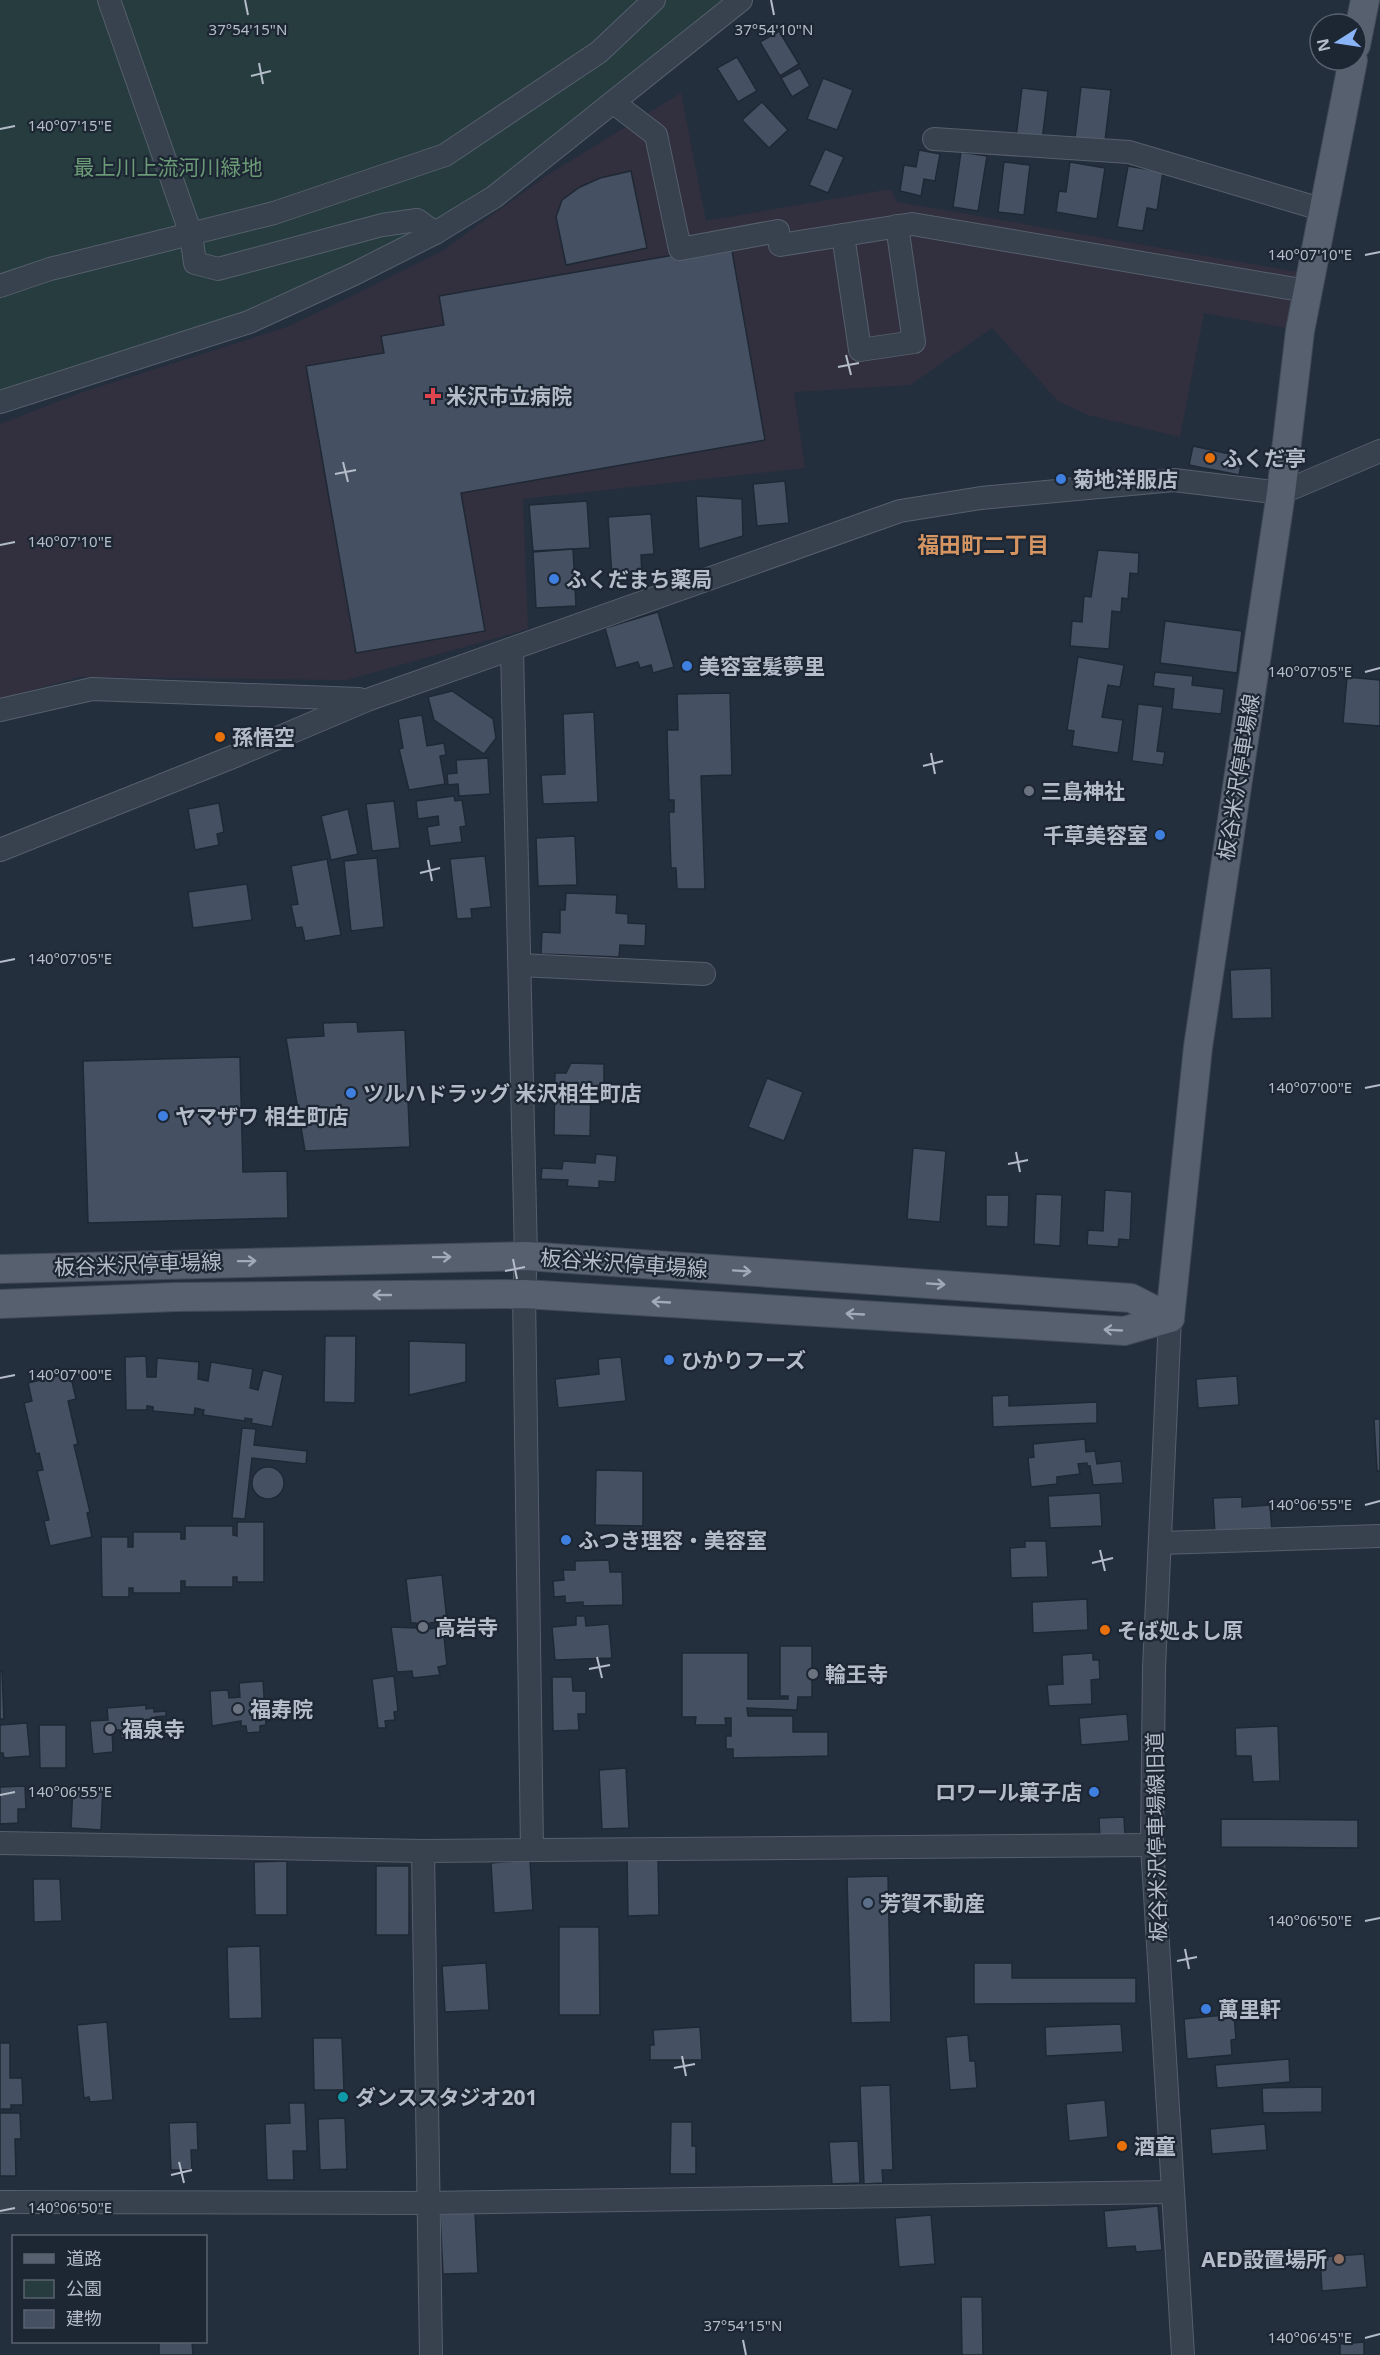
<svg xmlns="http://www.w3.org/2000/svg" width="1380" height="2355" font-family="'Noto Sans','Noto Sans JP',sans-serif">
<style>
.medical{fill:#32303f}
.green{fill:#263c3f}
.building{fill:#455162;stroke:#1f2835;stroke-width:1.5}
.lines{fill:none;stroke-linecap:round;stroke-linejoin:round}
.minor-casing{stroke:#565f6c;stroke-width:24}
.major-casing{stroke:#414a57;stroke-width:30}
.minor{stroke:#38414e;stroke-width:22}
.major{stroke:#56606e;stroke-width:28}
.oneway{stroke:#a1aab7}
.ticks{fill:none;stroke:#b4bcc9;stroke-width:2}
.health-dot{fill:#e0444e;stroke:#1d2633;stroke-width:2}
.food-dot{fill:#e8710a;stroke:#1d2633;stroke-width:2}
.shop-dot{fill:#3f7fe0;stroke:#1d2633;stroke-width:2}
.worship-dot{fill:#6b7280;stroke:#1d2633;stroke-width:2}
.service-dot{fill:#5c6f8a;stroke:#1d2633;stroke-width:2}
.culture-dot{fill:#0f9aa8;stroke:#1d2633;stroke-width:2}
.education-dot{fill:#8d6e63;stroke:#1d2633;stroke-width:2}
.labels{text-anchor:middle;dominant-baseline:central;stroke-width:4.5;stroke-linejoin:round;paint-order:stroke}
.park-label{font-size:21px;fill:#6b9a76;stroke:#1d2633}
.poi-label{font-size:21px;font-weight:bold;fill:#b4bcc9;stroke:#1d2633;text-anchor:start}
.street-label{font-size:21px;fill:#b4bcc9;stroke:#1d2633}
.neighbourhood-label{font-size:22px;font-weight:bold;fill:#d59563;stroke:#1d2633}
.ticks-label{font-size:15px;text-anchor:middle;fill:#b4bcc9;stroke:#1d2633;stroke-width:4.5;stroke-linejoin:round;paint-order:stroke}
</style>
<rect width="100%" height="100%" fill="#242f3e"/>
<!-- medical -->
<polygon class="medical" points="681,93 706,221 891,189 897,202 1298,272 1287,328 1204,313 1180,437 1088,415 1058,401 992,328 910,385 794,392 805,468 523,499 528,629 347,680 79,677 0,699 0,424 83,392 287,327 360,292 442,251 549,174"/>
<!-- green -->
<polygon class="green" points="0,0 729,0 492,190 393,247 247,316 0,396"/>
<!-- building -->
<g class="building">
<polygon points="779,31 799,64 780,76 760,42"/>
<polygon points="737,57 757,91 738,102 717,68"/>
<polygon points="800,68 810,86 792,97 781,78"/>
<polygon points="823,78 853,90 837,130 807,119"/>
<polygon points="1081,87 1111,90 1105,141 1075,138"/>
<polygon points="1022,88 1048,91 1042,141 1016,138"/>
<polygon points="762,102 788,130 769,148 742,120"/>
<polygon points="825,149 844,157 828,193 809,185"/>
<polygon points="919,150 940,154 935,181 924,179 921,196 900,191 904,165 916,167"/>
<polygon points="961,152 987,156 978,211 953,207"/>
<polygon points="1004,162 1030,165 1024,215 998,212"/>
<polygon points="1070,162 1105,168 1097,219 1056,212 1059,191 1066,192"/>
<polygon points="1128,166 1163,172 1157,210 1147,208 1143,231 1117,227"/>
<polygon points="631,171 647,248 566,265 556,217 562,200 580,187 600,178"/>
<polygon points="731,245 765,440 461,493 485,631 356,653 306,366 384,353 381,336 444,325 439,296"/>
<polygon points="1193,446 1243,457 1239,475 1189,465"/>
<polygon points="785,481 789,523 757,526 753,484"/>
<polygon points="696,496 742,499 743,536 699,549"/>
<polygon points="587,501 590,548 533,551 529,505"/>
<polygon points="651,514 654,554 641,555 642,575 612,577 608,517"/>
<polygon points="573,549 576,606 536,608 533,552"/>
<polygon points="1098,550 1139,553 1138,574 1130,573 1128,599 1122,598 1121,612 1112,611 1109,649 1070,646 1072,621 1082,622 1084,596 1091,597"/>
<polygon points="658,612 674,667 653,673 651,665 640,668 638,662 616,668 605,628"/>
<polygon points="1165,621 1242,631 1237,673 1160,663"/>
<polygon points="1078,657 1124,665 1120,687 1108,685 1102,717 1123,720 1118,753 1072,746 1074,731 1067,730"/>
<polygon points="1155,672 1193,676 1192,685 1224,689 1221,714 1172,709 1174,689 1153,686"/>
<polygon points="1347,677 1380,680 1380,726 1343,723"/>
<polygon points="452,691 493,719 496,738 484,754 434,720 428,697"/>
<polygon points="730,693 732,775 701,776 705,889 677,889 676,868 671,868 669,812 674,812 674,800 669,800 667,730 678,730 677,694"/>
<polygon points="1138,704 1163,707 1157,751 1165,752 1163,765 1132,761"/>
<polygon points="594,712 598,802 543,804 541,775 565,774 563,714"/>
<polygon points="422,715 427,746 444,743 446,755 440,756 445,784 409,790 399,749 403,748 398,719"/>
<polygon points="488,758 490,794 459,796 458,784 448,785 447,774 457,773 456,760"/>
<polygon points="454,796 455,801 462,800 466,826 460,827 462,842 430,846 427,827 439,825 438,816 418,819 416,801"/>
<polygon points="394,801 400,848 372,851 366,804"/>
<polygon points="219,803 224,832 217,834 219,845 195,850 188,809"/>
<polygon points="348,809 358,854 331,860 321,816"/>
<polygon points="575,836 577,885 538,886 536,838"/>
<polygon points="485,856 491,907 471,909 472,918 457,919 450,859"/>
<polygon points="377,858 384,927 351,931 344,861"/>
<polygon points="327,859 341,935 305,941 302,927 296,928 291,905 298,904 291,866"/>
<polygon points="247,884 252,920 193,928 188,892"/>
<polygon points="566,893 617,895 616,913 628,914 628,923 646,924 645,946 620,945 619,957 541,954 542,932 560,933 560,910 565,910"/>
<polygon points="1271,968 1272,1018 1232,1019 1230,970"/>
<polygon points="357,1022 358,1032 405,1030 410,1147 305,1151 286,1038 324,1036 323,1023"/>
<polygon points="240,1057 243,1172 287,1171 288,1218 88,1223 83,1061"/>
<polygon points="571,1063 604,1064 604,1090 591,1090 590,1136 554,1135 555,1073 566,1073"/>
<polygon points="767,1078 803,1092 784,1141 748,1127"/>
<polygon points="913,1148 946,1151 940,1222 907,1219"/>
<polygon points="596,1154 617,1156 615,1182 599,1181 599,1188 567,1186 568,1180 541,1179 542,1168 562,1169 563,1161 595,1163"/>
<polygon points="1105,1190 1132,1192 1130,1240 1119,1239 1118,1247 1087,1245 1088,1230 1103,1231"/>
<polygon points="1036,1194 1062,1195 1060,1246 1034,1244"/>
<polygon points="986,1195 1009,1195 1008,1227 986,1226"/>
<polygon points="325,1336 356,1336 355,1403 324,1402"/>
<polygon points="409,1341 466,1343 466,1382 409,1395"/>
<polygon points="146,1356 147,1377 156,1377 157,1358 199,1362 198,1379 208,1381 211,1362 253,1369 250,1388 258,1390 263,1370 283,1375 272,1427 251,1423 252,1419 245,1418 245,1421 203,1415 204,1410 195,1408 194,1415 153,1411 153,1407 147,1406 147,1410 126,1410 125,1357"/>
<polygon points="621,1357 626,1401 558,1408 555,1379 599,1374 598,1359"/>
<polygon points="70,1373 76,1399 68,1401 78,1444 74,1445 90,1512 87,1513 92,1537 50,1546 44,1521 49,1520 37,1471 43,1470 39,1453 36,1454 24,1403 32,1401 28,1383"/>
<polygon points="1237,1376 1239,1405 1198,1408 1196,1379"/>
<polygon points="1009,1395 1009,1406 1097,1402 1097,1423 993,1427 992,1396"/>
<polygon points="1374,1419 1380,1419 1380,1471 1377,1471"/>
<polygon points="242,1428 256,1429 254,1445 307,1451 306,1464 252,1458 245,1519 232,1518"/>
<polygon points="1085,1439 1086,1452 1095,1451 1097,1464 1121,1461 1123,1483 1093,1485 1090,1466 1087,1466 1087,1463 1078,1464 1080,1474 1057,1477 1057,1484 1031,1487 1028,1458 1034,1457 1033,1444"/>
<circle cx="268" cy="1483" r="16"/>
<polygon points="596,1470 643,1471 643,1526 595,1525"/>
<polygon points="1100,1493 1102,1526 1050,1528 1048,1496"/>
<polygon points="1242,1497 1242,1507 1270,1505 1272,1532 1215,1534 1213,1498"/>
<polygon points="237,1522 264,1522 264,1582 237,1582 237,1577 233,1577 233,1587 185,1587 185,1581 181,1581 181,1593 133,1593 133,1588 129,1588 129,1597 102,1597 101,1537 128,1537 128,1547 133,1547 133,1532 181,1532 181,1539 185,1539 185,1526 233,1526 233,1535 237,1536"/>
<polygon points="1025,1541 1046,1541 1048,1577 1011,1578 1010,1548 1025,1547"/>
<polygon points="609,1560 610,1572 622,1572 623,1605 583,1606 583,1602 565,1603 565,1596 554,1597 553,1581 564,1580 563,1570 575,1570 575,1561"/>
<polygon points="442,1575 447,1621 430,1623 430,1629 443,1627 447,1665 438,1667 440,1675 413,1678 412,1671 397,1672 391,1627 417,1628 416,1623 411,1623 406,1579"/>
<polygon points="1087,1599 1088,1630 1033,1633 1032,1602"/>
<polygon points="576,1616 585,1616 586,1626 609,1624 612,1658 555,1660 552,1627 576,1625"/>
<polygon points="780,1646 812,1646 812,1697 798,1697 797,1710 747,1708 748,1716 793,1716 793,1732 828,1732 828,1756 733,1758 733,1749 726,1749 726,1736 731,1736 731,1718 725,1718 726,1725 695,1725 696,1717 682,1717 682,1653 748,1653 748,1699 788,1699 788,1696 780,1696"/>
<polygon points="1093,1653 1093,1660 1099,1660 1100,1679 1091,1680 1092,1704 1049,1706 1047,1685 1063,1684 1062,1655"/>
<polygon points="0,1671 2,1671 4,1719 0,1719"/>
<polygon points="394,1676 398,1711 394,1712 395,1720 385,1721 386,1728 378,1728 372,1679"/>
<polygon points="552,1677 572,1677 573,1691 586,1691 586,1714 578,1714 579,1730 553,1731"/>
<polygon points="263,1681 266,1725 260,1726 260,1732 247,1733 246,1726 241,1726 241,1721 212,1726 210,1691 228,1690 229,1698 240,1697 239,1683"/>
<polygon points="146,1705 146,1709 154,1708 154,1712 166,1711 166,1716 155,1717 155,1721 147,1722 148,1728 130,1729 131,1737 121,1738 120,1730 112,1730 113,1752 93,1754 90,1721 108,1720 107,1708"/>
<polygon points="1127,1714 1129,1741 1081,1745 1079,1718"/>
<polygon points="27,1723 30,1756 4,1758 3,1753 0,1753 0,1725"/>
<polygon points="39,1725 66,1725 66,1768 40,1768"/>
<polygon points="1278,1726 1280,1781 1253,1782 1251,1756 1236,1756 1235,1728"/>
<polygon points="626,1768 629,1828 602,1829 599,1770"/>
<polygon points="73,1785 103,1786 101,1830 71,1828"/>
<polygon points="25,1786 26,1809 18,1809 18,1823 0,1824 0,1787"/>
<polygon points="1124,1817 1125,1838 1100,1839 1099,1818"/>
<polygon points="1221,1819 1358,1820 1358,1848 1221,1847"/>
<polygon points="627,1856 658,1856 659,1915 628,1916"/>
<polygon points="530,1860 533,1910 494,1913 491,1863"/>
<polygon points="287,1861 287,1915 255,1915 254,1862"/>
<rect x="376" y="1866" width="33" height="69"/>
<polygon points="888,1876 891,2022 851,2023 847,1877"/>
<polygon points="33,1879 60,1879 62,1921 34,1922"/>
<polygon points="559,1927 599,1927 600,2015 559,2015"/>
<polygon points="260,1946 262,2018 229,2019 227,1947"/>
<polygon points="486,1963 489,2010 445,2012 442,1966"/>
<polygon points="974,1963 1012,1963 1012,1978 1136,1978 1136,2003 974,2004"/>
<polygon points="1234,2014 1236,2039 1231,2040 1232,2055 1187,2059 1184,2019"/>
<polygon points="107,2022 113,2100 90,2102 89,2097 84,2098 77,2025"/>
<polygon points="1121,2024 1123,2052 1046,2056 1045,2027"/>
<polygon points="700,2027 702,2060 650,2060 650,2045 654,2045 653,2030"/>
<polygon points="968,2035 970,2061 975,2061 977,2088 950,2090 946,2037"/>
<polygon points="313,2038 342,2038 344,2090 314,2090"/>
<polygon points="0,2043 10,2043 10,2078 22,2078 23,2105 11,2105 11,2109 0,2109"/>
<polygon points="1289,2059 1290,2082 1217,2088 1215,2065"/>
<polygon points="890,2085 893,2170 882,2170 883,2183 864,2184 860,2086"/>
<polygon points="1322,2087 1322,2112 1263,2113 1262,2088"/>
<polygon points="1105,2100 1108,2137 1069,2141 1066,2104"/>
<polygon points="289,2103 305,2103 307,2151 293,2151 294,2180 267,2180 265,2124 290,2123"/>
<polygon points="0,2113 20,2113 21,2139 15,2139 16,2176 0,2176"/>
<polygon points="345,2118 347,2169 320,2170 318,2119"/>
<polygon points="197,2122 198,2150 191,2150 192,2170 171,2170 169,2123"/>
<polygon points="671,2122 692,2122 692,2146 696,2146 696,2174 670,2174"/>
<polygon points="1265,2124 1267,2150 1212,2154 1210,2129"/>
<polygon points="858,2141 860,2183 832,2184 829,2142"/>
<polygon points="1158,2206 1162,2250 1136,2252 1135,2246 1107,2248 1104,2211"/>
<polygon points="475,2212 478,2273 443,2274 440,2214"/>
<polygon points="931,2215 935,2264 899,2267 895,2218"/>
<polygon points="1364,2254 1367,2287 1322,2291 1320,2257"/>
<polygon points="961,2297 982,2297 983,2355 962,2355"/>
<polygon points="159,2342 192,2342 193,2355 159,2355"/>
<polygon points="1364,2342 1364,2355 1340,2355 1340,2344"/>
</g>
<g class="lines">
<!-- minor casing -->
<g class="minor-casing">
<g id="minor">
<polyline points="109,0 191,234 195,263 218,269 382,225 417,220 435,233"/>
<polyline points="614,103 656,135 680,249 778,231 780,245 912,224 1307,291"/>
<polyline points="934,139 1129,152 1324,210"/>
<polyline points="843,235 860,350 914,342 897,226"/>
<polyline points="0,286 50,269 274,213 445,155 599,52 654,0"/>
<polyline points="0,402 249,322 354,274 435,233 494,197 741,0"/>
<polyline points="512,650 526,1256 524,1294 532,1849"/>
<polyline points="0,710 92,689 359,699"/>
<polyline points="0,850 235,756 367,700 900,511 981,498 1174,480 1281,493 1380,451"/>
<polyline points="520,965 704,974"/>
<polyline points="1170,1318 1154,1668 1152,1845 1183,2355"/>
<polyline points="1161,1543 1380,1536"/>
<polyline points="0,1843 423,1851 1152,1845"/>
<polyline points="423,1851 431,2355"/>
<polyline points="0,2202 428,2203 1173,2192"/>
</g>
</g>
<!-- major casing -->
<g class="major-casing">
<g id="major">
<polyline points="1356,45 1365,0"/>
<polyline points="0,1269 526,1256 1131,1298 1170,1318"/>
<polyline points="0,1304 176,1297 524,1294 1124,1331 1170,1318"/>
<polyline points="1170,1318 1198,1047 1281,493 1300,331 1353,60"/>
</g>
</g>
<!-- minor -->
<use href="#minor" class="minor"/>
<!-- major -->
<use href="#major" class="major"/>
</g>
<!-- one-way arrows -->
<defs><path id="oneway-shaft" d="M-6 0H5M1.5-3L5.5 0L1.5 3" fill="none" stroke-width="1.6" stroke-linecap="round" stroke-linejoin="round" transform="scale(1.5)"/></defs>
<g class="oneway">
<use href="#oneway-shaft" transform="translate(442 1257) rotate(-1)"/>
<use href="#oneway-shaft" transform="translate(247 1261) rotate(-1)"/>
<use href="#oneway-shaft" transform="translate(742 1271) rotate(4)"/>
<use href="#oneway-shaft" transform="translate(936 1284) rotate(4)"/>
<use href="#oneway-shaft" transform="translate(382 1295) rotate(180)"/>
<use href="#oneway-shaft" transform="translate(661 1302) rotate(-177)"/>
<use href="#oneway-shaft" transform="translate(855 1314) rotate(-177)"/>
<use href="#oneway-shaft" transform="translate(1113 1330) rotate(-177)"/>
</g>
<!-- ticks -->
<path class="ticks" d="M 245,0 L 248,15M 771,0 L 774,15M 259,63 L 263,84M 251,76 L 271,71M 0,129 L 15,126M 1365,255 L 1380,252M 846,355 L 851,375M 838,367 L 859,363M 343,462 L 348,482M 335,474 L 356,470M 0,545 L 15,542M 1365,672 L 1380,668M 931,753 L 935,774M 923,766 L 943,761M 428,860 L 432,881M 420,873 L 440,868M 0,962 L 15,959M 1365,1088 L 1380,1085M 1016,1152 L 1020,1172M 1008,1164 L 1028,1160M 513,1259 L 517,1279M 505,1271 L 525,1267M 0,1378 L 15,1375M 1365,1505 L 1380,1501M 1100,1550 L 1105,1571M 1092,1563 L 1113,1558M 597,1657 L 602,1678M 589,1669 L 610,1665M 0,1795 L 15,1792M 1365,1921 L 1380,1918M 1185,1949 L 1189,1969M 1177,1961 L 1197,1957M 682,2056 L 686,2076M 674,2068 L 695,2064M 179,2162 L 184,2183M 171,2175 L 192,2170M 0,2211 L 15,2208M 1365,2338 L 1380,2334M 743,2340 L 746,2355"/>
<!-- markers -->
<path class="health-dot" d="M430 387h6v6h6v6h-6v6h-6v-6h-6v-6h6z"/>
<g class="food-dot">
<circle cx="1210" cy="458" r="6"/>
<circle cx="220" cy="737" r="6"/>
<circle cx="1105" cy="1630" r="6"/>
<circle cx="1122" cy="2146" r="6"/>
</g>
<g class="shop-dot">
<circle cx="1061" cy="479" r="6"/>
<circle cx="554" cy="579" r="6"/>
<circle cx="687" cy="666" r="6"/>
<circle cx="1160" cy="835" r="6"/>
<circle cx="351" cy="1093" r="6"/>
<circle cx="163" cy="1116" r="6"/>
<circle cx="669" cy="1360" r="6"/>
<circle cx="566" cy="1540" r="6"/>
<circle cx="1094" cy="1792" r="6"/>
<circle cx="1206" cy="2009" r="6"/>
</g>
<g class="worship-dot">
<circle cx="1029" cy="791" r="6"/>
<circle cx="423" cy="1627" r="6"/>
<circle cx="813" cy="1674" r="6"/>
<circle cx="238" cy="1709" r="6"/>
<circle cx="110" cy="1729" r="6"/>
</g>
<circle class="service-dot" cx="868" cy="1903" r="6"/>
<circle class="culture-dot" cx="343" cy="2097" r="6"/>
<circle class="education-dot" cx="1339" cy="2259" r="6"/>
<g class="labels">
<!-- park labels -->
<g class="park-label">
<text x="168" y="167">最上川上流河川緑地</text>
</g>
<!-- poi labels -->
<g class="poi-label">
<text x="446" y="396">米沢市立病院</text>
<text x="1222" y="458">ふくだ亭</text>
<text x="1073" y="479">菊地洋服店</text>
<text x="566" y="579">ふくだまち薬局</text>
<text x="699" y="666">美容室髪夢里</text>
<text x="232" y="737">孫悟空</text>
<text x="1041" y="791">三島神社</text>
<text x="1148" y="835" text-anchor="end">千草美容室</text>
<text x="363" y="1093">ツルハドラッグ 米沢相生町店</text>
<text x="175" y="1116">ヤマザワ 相生町店</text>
<text x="681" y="1360">ひかりフーズ</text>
<text x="578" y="1540">ふつき理容・美容室</text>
<text x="435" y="1627">高岩寺</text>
<text x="1117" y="1630">そば処よし原</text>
<text x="825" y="1674">輪王寺</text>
<text x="250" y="1709">福寿院</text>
<text x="122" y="1729">福泉寺</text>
<text x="1082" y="1792" text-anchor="end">ロワール菓子店</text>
<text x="880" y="1903">芳賀不動産</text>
<text x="1218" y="2009">萬里軒</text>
<text x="355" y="2097">ダンススタジオ201</text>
<text x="1134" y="2146">酒童</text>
<text x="1327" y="2259" text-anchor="end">AED設置場所</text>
</g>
<!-- street labels -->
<g class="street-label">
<text transform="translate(1238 777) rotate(-81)">板谷米沢停車場線</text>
<text transform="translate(624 1263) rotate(4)">板谷米沢停車場線</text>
<text transform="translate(138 1264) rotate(-2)">板谷米沢停車場線</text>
<text transform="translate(1156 1837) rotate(-91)">板谷米沢停車場線旧道</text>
</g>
<!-- neighbourhood labels -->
<g class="neighbourhood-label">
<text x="983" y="544">福田町二丁目</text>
</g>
</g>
<g class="ticks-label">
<text x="248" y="35">37°54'15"N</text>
<text x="774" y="35">37°54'10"N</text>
<text x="70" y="131">140°07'15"E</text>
<text x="1310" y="260">140°07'10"E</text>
<text x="70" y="547">140°07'10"E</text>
<text x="1310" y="677">140°07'05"E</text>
<text x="70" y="964">140°07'05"E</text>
<text x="1310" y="1093">140°07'00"E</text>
<text x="70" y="1380">140°07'00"E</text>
<text x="1310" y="1510">140°06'55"E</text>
<text x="70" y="1797">140°06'55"E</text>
<text x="1310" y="1926">140°06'50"E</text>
<text x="70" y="2213">140°06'50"E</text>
<text x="743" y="2331">37°54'15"N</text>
<text x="1310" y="2343">140°06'45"E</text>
</g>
<!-- legend -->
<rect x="12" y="2235" width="195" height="108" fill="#1d2633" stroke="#59626f" stroke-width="1.5"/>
<rect x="24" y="2254" width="30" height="9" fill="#56606e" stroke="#59626f" stroke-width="1.5"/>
<text x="66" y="2265" font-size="18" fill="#b4bcc9">道路</text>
<rect x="24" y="2280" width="30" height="18" fill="#263c3f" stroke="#59626f" stroke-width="1.5"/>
<text x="66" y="2295" font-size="18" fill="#b4bcc9">公園</text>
<rect x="24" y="2310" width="30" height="18" fill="#455162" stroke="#59626f" stroke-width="1.5"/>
<text x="66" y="2325" font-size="18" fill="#b4bcc9">建物</text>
<!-- north arrow -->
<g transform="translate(1338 42) rotate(258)"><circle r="28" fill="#1d2633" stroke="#59626f" stroke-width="1.5"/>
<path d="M0-4.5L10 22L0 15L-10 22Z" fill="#8ab4f8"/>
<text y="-9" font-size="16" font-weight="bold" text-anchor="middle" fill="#b4bcc9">N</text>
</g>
</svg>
